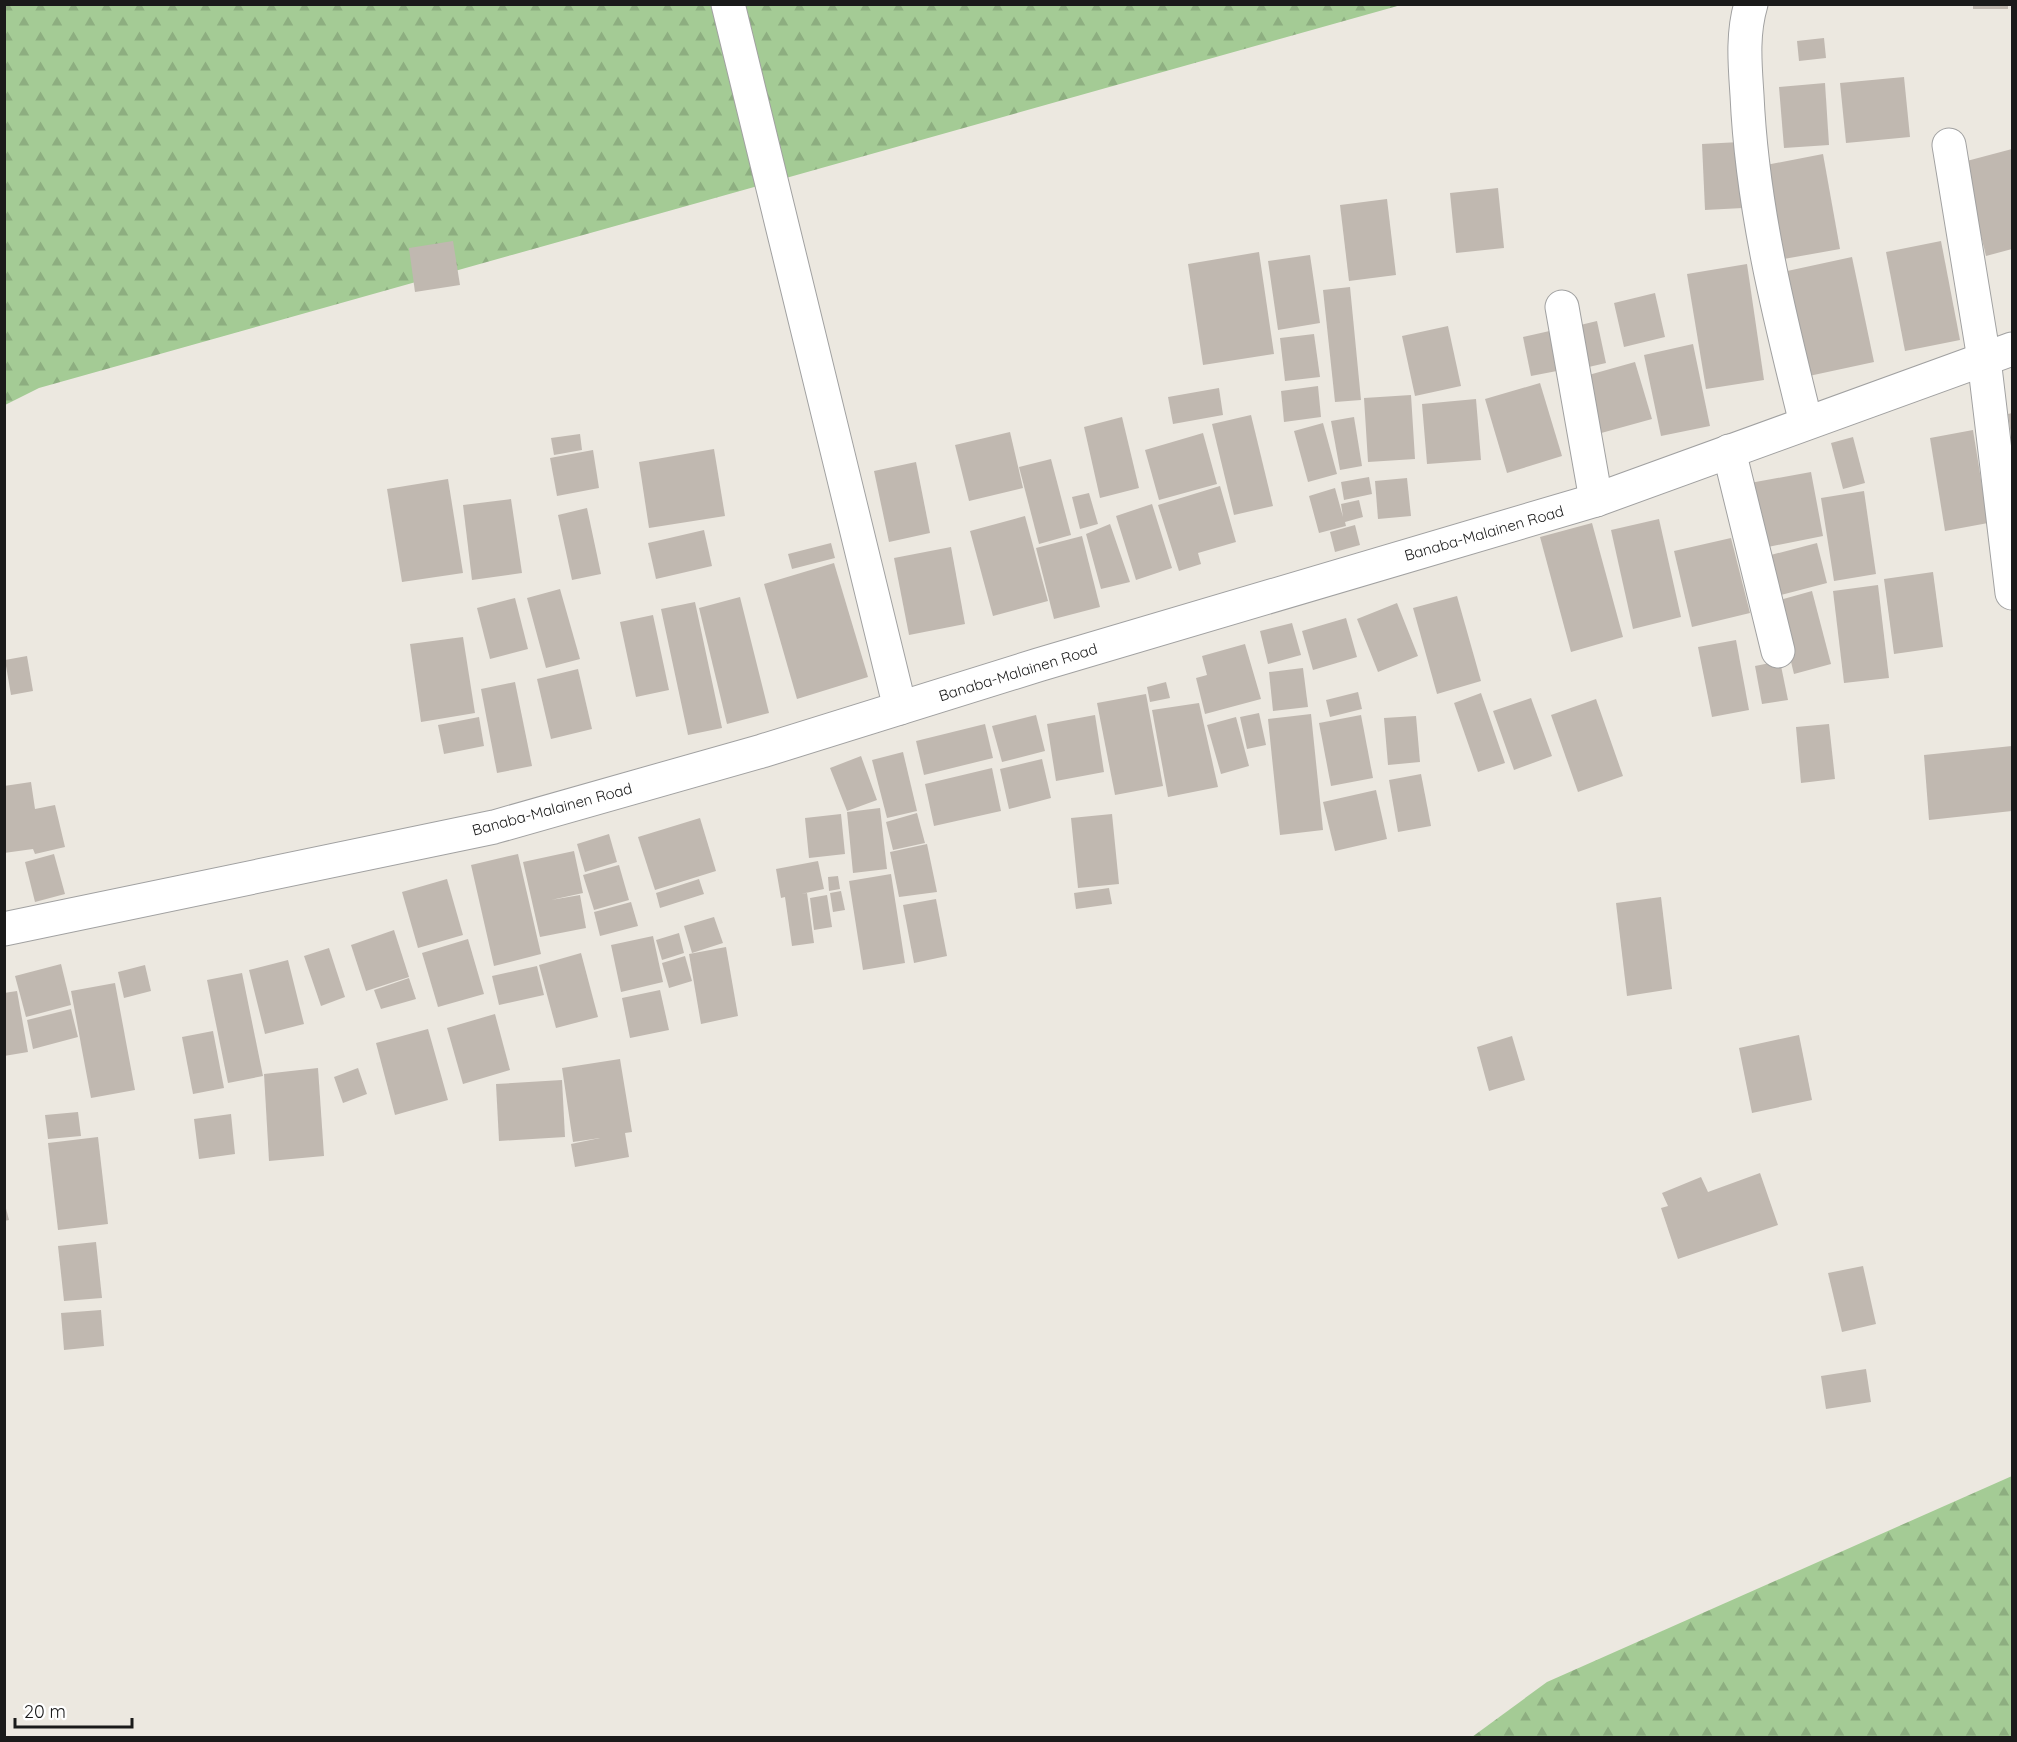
<svg xmlns="http://www.w3.org/2000/svg" width="2017" height="1742" font-family="Quicksand,sans-serif">
<style>
.forest{fill:url(#forest-firs)}
.building{fill:#c0b8b0}
.lines{fill:none;stroke-linecap:round;stroke-linejoin:round}
.minor-casing{stroke:#a1a1a1;stroke-width:35}
.minor{stroke:#fff;stroke-width:33}
.labels{text-anchor:middle;dominant-baseline:central;stroke-width:4.5;stroke-linejoin:round;paint-order:stroke}
.street-label{font-size:15px;fill:#1a1a1a;stroke:#fff}
</style>
<defs>
<pattern id="forest-firs" width="22" height="20" patternUnits="userSpaceOnUse" patternTransform="scale(1.5)"><rect width="22" height="20" fill="#a4cb95"/><path d="M5 1l3.5 6h-7zM16 11l3.5 6h-7z" fill="#8dae80"/></pattern>
</defs>
<rect width="100%" height="100%" fill="#ece8e0"/>
<!-- forest -->
<g class="forest">
<polygon points="5,5 1401,5 39,388 5,405"/>
<polygon points="2012,1476 2012,1737 1472,1737 1547,1682"/>
</g>
<!-- building -->
<g class="building">
<rect x="1973" y="4" width="35" height="5"/>
<polygon points="1824,38 1826,58 1799,61 1797,41"/>
<polygon points="1904,77 1910,137 1846,143 1840,83"/>
<polygon points="1825,83 1829,145 1784,148 1779,87"/>
<polygon points="1740,142 1743,208 1705,210 1702,144"/>
<polygon points="2012,149 2012,249 1986,256 1963,162"/>
<polygon points="1823,154 1840,249 1773,261 1756,167"/>
<polygon points="1498,188 1504,248 1456,253 1450,193"/>
<polygon points="1387,199 1396,275 1349,281 1340,205"/>
<polygon points="453,241 460,285 415,292 409,248"/>
<polygon points="1941,241 1960,340 1905,351 1886,252"/>
<polygon points="1259,252 1274,354 1203,365 1188,264"/>
<polygon points="1310,255 1320,323 1278,330 1268,261"/>
<polygon points="1852,257 1874,362 1795,379 1773,274"/>
<polygon points="1747,264 1764,380 1706,389 1687,274"/>
<polygon points="1350,287 1361,400 1335,402 1323,290"/>
<polygon points="1655,293 1665,337 1624,347 1614,303"/>
<polygon points="1597,321 1606,363 1580,369 1572,327"/>
<polygon points="1448,326 1461,386 1415,396 1402,336"/>
<polygon points="1554,330 1562,370 1531,376 1523,337"/>
<polygon points="1314,334 1320,377 1285,381 1280,338"/>
<polygon points="1693,344 1710,426 1661,436 1644,355"/>
<polygon points="1635,362 1652,419 1594,435 1578,378"/>
<polygon points="1540,383 1562,456 1507,473 1485,399"/>
<polygon points="1318,386 1321,417 1284,422 1281,391"/>
<polygon points="1219,388 1223,415 1173,424 1168,397"/>
<polygon points="1411,395 1415,459 1368,462 1364,398"/>
<polygon points="1476,399 1481,460 1427,464 1422,404"/>
<polygon points="2012,413 2012,435 2011,435 2008,414"/>
<polygon points="1251,415 1273,506 1234,515 1212,424"/>
<polygon points="1122,417 1139,488 1100,498 1084,427"/>
<polygon points="1354,417 1362,466 1340,470 1331,421"/>
<polygon points="1323,423 1337,474 1308,482 1294,431"/>
<polygon points="1973,430 1988,523 1945,531 1930,438"/>
<polygon points="1010,432 1023,488 969,501 955,445"/>
<polygon points="1203,433 1217,484 1159,500 1145,450"/>
<polygon points="580,434 582,450 554,455 551,438"/>
<polygon points="1853,437 1865,483 1843,489 1831,443"/>
<polygon points="714,449 725,516 649,528 639,462"/>
<polygon points="593,450 599,488 557,496 550,458"/>
<polygon points="1051,459 1071,535 1039,544 1019,467"/>
<polygon points="916,462 930,533 889,542 874,471"/>
<polygon points="1811,472 1823,536 1763,548 1750,483"/>
<polygon points="1369,477 1372,494 1344,500 1341,482"/>
<polygon points="1407,478 1411,516 1378,519 1375,481"/>
<polygon points="448,479 463,573 402,582 387,489"/>
<polygon points="1220,486 1236,542 1198,553 1201,564 1179,571 1158,505"/>
<polygon points="1335,488 1343,517 1341,504 1359,500 1363,517 1345,522 1346,526 1319,533 1309,496"/>
<polygon points="1864,491 1876,574 1834,581 1821,498"/>
<polygon points="1089,493 1098,524 1080,529 1072,497"/>
<polygon points="511,499 522,573 472,580 463,505"/>
<polygon points="1152,504 1172,568 1136,580 1116,516"/>
<polygon points="587,508 601,574 572,580 558,515"/>
<polygon points="1025,516 1048,601 993,616 970,531"/>
<polygon points="1659,519 1681,617 1633,629 1611,530"/>
<polygon points="1592,523 1623,637 1571,652 1540,537"/>
<polygon points="1110,524 1130,582 1101,589 1086,534"/>
<polygon points="1355,525 1360,545 1335,552 1330,532"/>
<polygon points="704,530 712,566 656,579 648,543"/>
<polygon points="1082,536 1100,607 1054,619 1036,548"/>
<polygon points="1731,538 1750,613 1692,627 1674,551"/>
<polygon points="831,543 835,558 792,569 788,554"/>
<polygon points="1817,543 1827,583 1777,596 1767,556"/>
<polygon points="951,547 965,624 909,635 894,558"/>
<polygon points="834,563 868,677 797,699 764,584"/>
<polygon points="1933,572 1943,647 1894,654 1884,579"/>
<polygon points="1878,585 1889,678 1844,683 1833,591"/>
<polygon points="560,589 580,659 546,668 527,598"/>
<polygon points="1812,591 1831,664 1794,674 1776,601"/>
<polygon points="1457,596 1481,681 1437,694 1413,608"/>
<polygon points="740,597 769,713 727,724 699,608"/>
<polygon points="515,598 528,649 490,659 477,608"/>
<polygon points="695,602 722,728 688,735 661,609"/>
<polygon points="1397,603 1418,656 1378,672 1357,619"/>
<polygon points="653,615 669,690 636,697 620,622"/>
<polygon points="1346,618 1357,657 1313,670 1302,631"/>
<polygon points="1292,623 1301,655 1268,664 1260,631"/>
<polygon points="463,637 475,713 421,722 410,644"/>
<polygon points="1736,640 1749,710 1712,717 1698,647"/>
<polygon points="1245,644 1261,699 1205,714 1196,678 1207,675 1202,656"/>
<polygon points="27,656 33,691 11,695 5,660"/>
<polygon points="1780,661 1788,700 1762,704 1755,666"/>
<polygon points="1303,668 1308,707 1273,711 1269,672"/>
<polygon points="578,669 592,729 551,739 537,679"/>
<polygon points="515,682 532,766 497,773 481,689"/>
<polygon points="1166,682 1170,698 1150,702 1147,687"/>
<polygon points="1358,692 1362,709 1330,717 1326,700"/>
<polygon points="1481,693 1505,763 1478,772 1454,703"/>
<polygon points="1146,694 1163,786 1115,795 1097,703"/>
<polygon points="1531,698 1552,756 1514,770 1493,711"/>
<polygon points="1596,699 1623,776 1578,792 1551,715"/>
<polygon points="1199,703 1218,787 1168,797 1152,710"/>
<polygon points="1259,713 1266,745 1247,749 1240,717"/>
<polygon points="1311,714 1323,830 1280,835 1268,719"/>
<polygon points="1036,715 1045,751 1002,762 992,726"/>
<polygon points="1095,715 1104,772 1056,781 1047,724"/>
<polygon points="1361,715 1373,778 1331,786 1319,723"/>
<polygon points="1416,716 1420,762 1388,765 1384,718"/>
<polygon points="479,717 484,746 444,754 438,725"/>
<polygon points="1236,717 1249,766 1221,774 1207,725"/>
<polygon points="985,724 993,758 924,775 916,741"/>
<polygon points="1829,724 1835,779 1801,783 1796,727"/>
<polygon points="2012,746 2012,811 1929,820 1924,755"/>
<polygon points="903,752 917,811 887,818 872,760"/>
<polygon points="861,756 877,800 847,811 830,768"/>
<polygon points="1042,759 1051,798 1009,809 1000,769"/>
<polygon points="992,768 1001,811 934,826 925,784"/>
<polygon points="1421,774 1431,826 1398,832 1389,780"/>
<polygon points="31,782 35,809 55,805 65,847 35,854 33,849 4,853 4,786"/>
<polygon points="1376,790 1387,839 1335,851 1323,802"/>
<polygon points="880,808 887,869 853,873 847,812"/>
<polygon points="917,813 925,843 893,850 886,822"/>
<polygon points="841,814 845,854 809,858 805,818"/>
<polygon points="1112,814 1119,884 1078,888 1071,818"/>
<polygon points="700,818 716,871 655,890 638,837"/>
<polygon points="609,834 617,862 585,872 577,844"/>
<polygon points="927,844 937,892 899,897 890,852"/>
<polygon points="574,851 583,893 551,900 580,895 586,928 540,937 523,862"/>
<polygon points="54,854 65,894 35,902 25,862"/>
<polygon points="518,854 541,954 494,966 471,865"/>
<polygon points="818,861 824,889 801,894 807,893 814,943 792,946 785,897 781,898 776,869"/>
<polygon points="619,865 629,900 594,910 583,875"/>
<polygon points="891,874 905,963 863,970 849,881"/>
<polygon points="838,876 840,889 829,891 828,877"/>
<polygon points="447,879 463,935 418,948 402,892"/>
<polygon points="699,879 704,894 660,908 656,893"/>
<polygon points="1109,888 1112,904 1076,909 1074,893"/>
<polygon points="841,891 845,910 833,912 830,893"/>
<polygon points="827,895 832,927 814,930 810,898"/>
<polygon points="1661,897 1672,989 1627,996 1616,903"/>
<polygon points="936,899 947,956 914,963 903,905"/>
<polygon points="631,902 638,926 600,936 594,912"/>
<polygon points="714,917 723,943 692,953 684,926"/>
<polygon points="394,930 409,977 366,991 351,945"/>
<polygon points="679,933 684,953 662,960 656,940"/>
<polygon points="653,936 663,982 621,992 611,945"/>
<polygon points="468,939 484,994 438,1007 422,953"/>
<polygon points="726,947 738,1016 701,1024 689,954"/>
<polygon points="329,948 345,997 321,1006 304,956"/>
<polygon points="581,953 598,1017 556,1028 539,965"/>
<polygon points="685,956 692,981 669,988 662,963"/>
<polygon points="288,960 304,1024 265,1034 249,970"/>
<polygon points="61,964 71,1005 26,1017 15,976"/>
<polygon points="145,965 151,991 124,998 118,972"/>
<polygon points="537,966 544,995 499,1005 492,976"/>
<polygon points="242,973 263,1076 228,1083 207,980"/>
<polygon points="409,978 416,999 381,1009 374,990"/>
<polygon points="115,983 135,1090 91,1098 71,991"/>
<polygon points="660,990 669,1030 630,1038 622,998"/>
<polygon points="17,991 28,1052 4,1056 4,993"/>
<polygon points="71,1009 78,1037 33,1049 27,1020"/>
<polygon points="495,1014 510,1070 463,1084 447,1028"/>
<polygon points="428,1029 448,1100 395,1115 376,1043"/>
<polygon points="213,1031 224,1088 193,1094 182,1037"/>
<polygon points="1799,1035 1812,1100 1752,1113 1739,1048"/>
<polygon points="1512,1036 1525,1080 1489,1091 1477,1047"/>
<polygon points="620,1059 632,1132 625,1133 629,1157 575,1167 571,1144 600,1138 573,1142 562,1068"/>
<polygon points="318,1068 324,1156 269,1161 264,1074"/>
<polygon points="358,1068 367,1094 343,1103 334,1077"/>
<polygon points="562,1080 565,1137 499,1141 496,1084"/>
<polygon points="78,1112 81,1136 48,1139 45,1115"/>
<polygon points="231,1114 235,1154 199,1159 194,1119"/>
<polygon points="98,1137 108,1224 58,1230 48,1143"/>
<polygon points="1760,1173 1778,1225 1678,1259 1661,1208 1668,1206 1662,1193 1701,1177 1708,1192"/>
<polygon points="4,1201 9,1220 4,1221"/>
<polygon points="96,1242 102,1298 64,1301 58,1246"/>
<polygon points="1863,1266 1876,1324 1842,1332 1828,1273"/>
<polygon points="101,1310 104,1346 64,1350 61,1313"/>
<polygon points="1866,1369 1871,1402 1826,1409 1821,1376"/>
</g>
<g class="lines">
<!-- minor casing -->
<g class="minor-casing">
<g id="minor">
<polyline points="728,4 900,708"/>
<path d="M 1751,4 C 1742,34 1745,65 1747,95 C 1752,207 1779,315 1806,423"/>
<polyline points="1949,145 1984,359 2012,593"/>
<polyline points="1562,307 1596,500"/>
<polyline points="1729,451 1778,651"/>
<polyline points="4,929 494,827 762,751 1038,665 1596,500 2012,349"/>
</g>
</g>
<!-- minor -->
<use href="#minor" class="minor"/>
</g>
<g class="labels">
<!-- street labels -->
<g class="street-label">
<text transform="translate(1484 533) rotate(-16)">Banaba-Malainen Road</text>
<text transform="translate(1018 672) rotate(-17)">Banaba-Malainen Road</text>
<text transform="translate(552 809) rotate(-15)">Banaba-Malainen Road</text>
</g>
</g>
<!-- border -->
<rect width="2017" height="1742" fill="none" stroke="#1a1a1a" stroke-width="12"/>
<!-- scale -->
<path d="M15 1718v9h117v-9" fill="none" stroke="#1a1a1a" stroke-width="3"/>
<text x="24" y="1718" font-size="18" fill="#1a1a1a" stroke="#ffffff" stroke-width="4.5" paint-order="stroke">20 m</text>
</svg>
